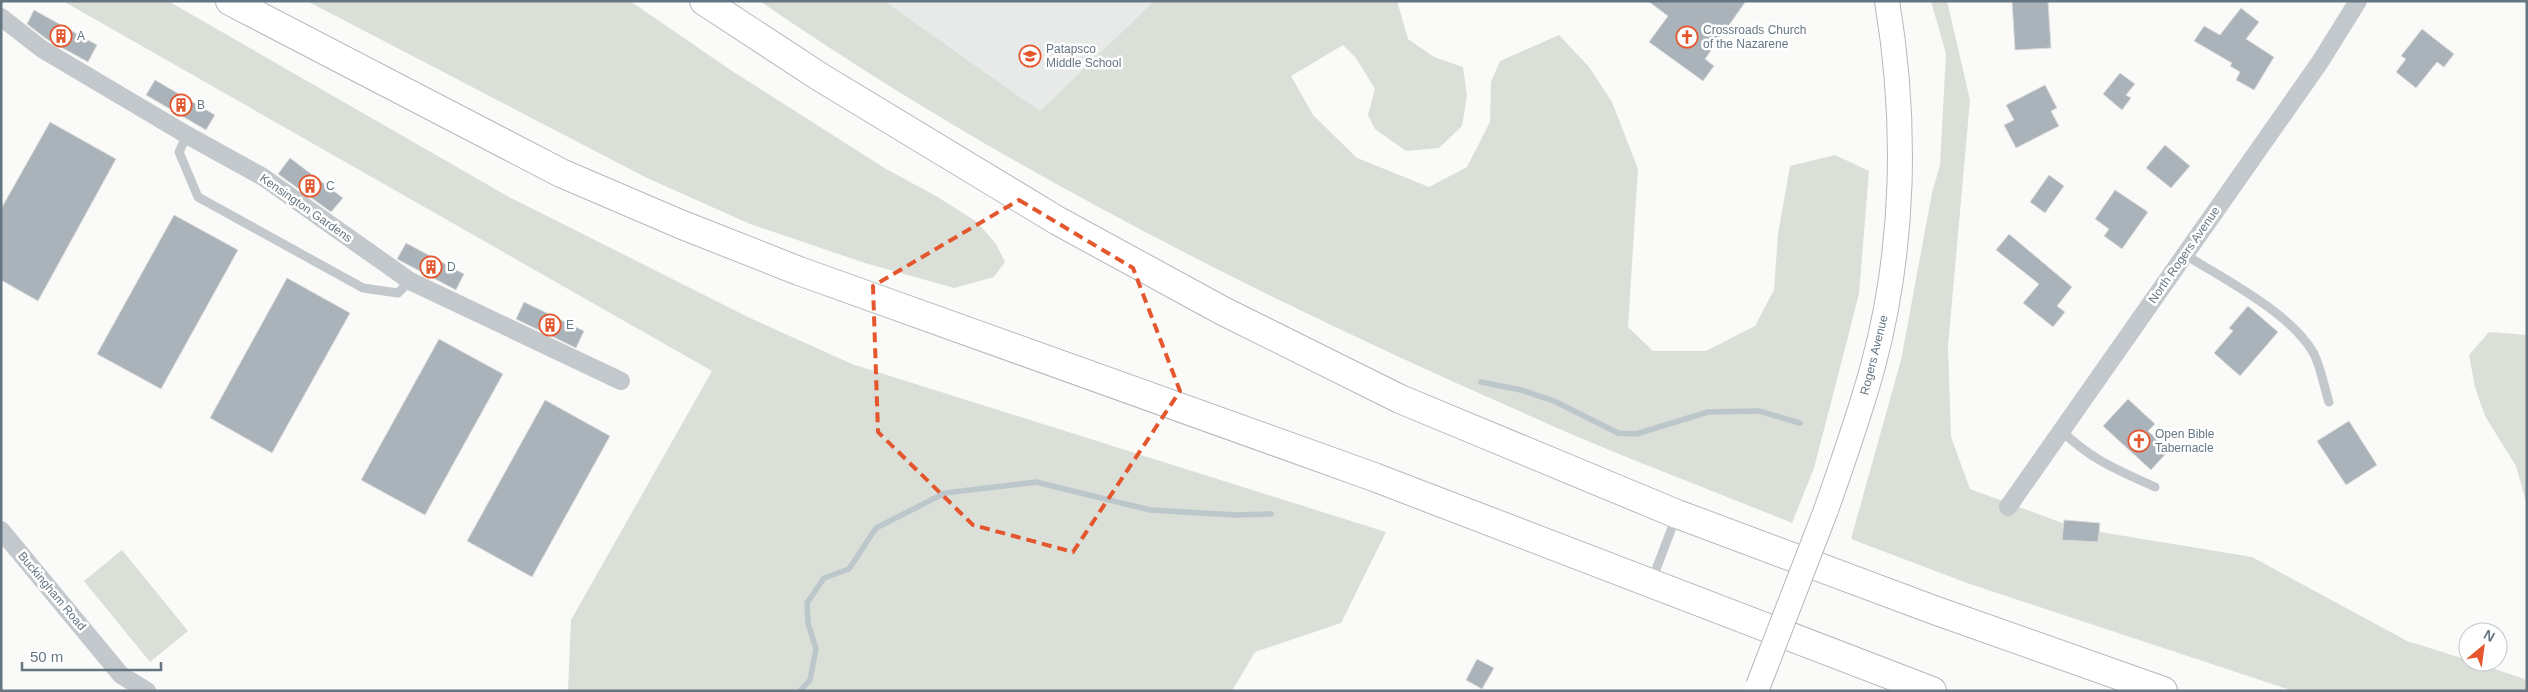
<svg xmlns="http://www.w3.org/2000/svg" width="2528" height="692" font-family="Arial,sans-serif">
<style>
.built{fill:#e8e9e9}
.green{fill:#dadfd7}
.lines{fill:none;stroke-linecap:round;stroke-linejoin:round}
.stream{stroke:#bbc7cb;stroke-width:5.5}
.building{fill:#aab3b9;stroke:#dcdcda}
.secondary-casing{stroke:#b3babf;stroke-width:26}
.highway-casing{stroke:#b4b9bd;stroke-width:30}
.lane{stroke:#c3c8cc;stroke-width:9}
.street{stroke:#c3c8cc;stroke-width:18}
.secondary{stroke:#fff;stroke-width:24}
.highway{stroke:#fff;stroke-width:28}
.secondary-bridge-casing{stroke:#b3babf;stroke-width:26;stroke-linecap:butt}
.secondary-bridge{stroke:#fff;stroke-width:24}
.marked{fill:none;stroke:#e4572e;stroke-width:4;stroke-dasharray:10 6;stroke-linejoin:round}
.labels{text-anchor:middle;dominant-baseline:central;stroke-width:5;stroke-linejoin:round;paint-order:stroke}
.poi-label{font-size:12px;fill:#657683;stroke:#fff;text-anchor:start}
.street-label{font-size:12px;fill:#657683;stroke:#fff}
</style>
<rect width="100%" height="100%" fill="#fafaf8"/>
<!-- built -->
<polygon class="built" points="884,1 1154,1 1040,111"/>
<!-- green -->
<g class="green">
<polygon points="63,1 168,1 509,197 750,318 852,364 1386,532 1341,623 1255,652 1232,691 568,691 571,620 712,371"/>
<polygon points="307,1 630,1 732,71 886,169 936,196 977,222 996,244 1005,262 994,277 954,288 865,263 750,224 647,178"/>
<path d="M 760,1 L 884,1 L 1040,111 L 1154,1 L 1397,1 L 1408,39 L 1434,57 L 1463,67 L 1467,96 L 1462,126 L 1439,148 L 1406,151 L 1375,129 L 1368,115 L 1375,89 L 1356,58 L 1343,45 L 1291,76 L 1313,115 L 1357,158 L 1429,187 L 1467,167 L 1490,122 L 1491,82 L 1500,61 L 1559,35 L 1589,67 L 1612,102 L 1638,169 L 1628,327 L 1653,351 L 1706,351 L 1755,326 L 1774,290 L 1778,234 L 1790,166 L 1835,155 L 1869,171 L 1859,294 L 1814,468 L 1792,523 C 1704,487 1614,454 1528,415 C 1262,298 999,166 760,1 Z"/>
<polygon points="1931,1 1947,1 1970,100 1948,346 1951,437 1970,489 2076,528 2252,557 2407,641 2468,660 2468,662 2475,662 2527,680 2527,691 2293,691 1967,583 1851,539 1901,360 1932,193 1940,165 1946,54"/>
<polygon points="2489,332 2527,335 2527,505 2516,466 2485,416 2475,387 2469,355"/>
<polygon points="122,550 188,631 150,662 84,581"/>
</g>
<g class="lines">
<!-- stream -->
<g class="stream">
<polyline points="1481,382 1521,390 1554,401 1618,433 1636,434 1708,412 1759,411 1800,423"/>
<polyline points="800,691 810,680 816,649 808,623 807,603 824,578 849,569 876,528 945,493 1036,482 1150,510 1236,515 1271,514"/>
</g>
</g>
<!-- building -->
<g class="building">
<polygon points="1648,1 1746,1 1705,59 1714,66 1703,81 1649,42 1668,16"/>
<polygon points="2012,1 2048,1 2051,48 2015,50"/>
<polygon points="2241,8 2259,22 2246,39 2274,57 2254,90 2236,80 2240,72 2230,66 2232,63 2194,41 2204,26 2220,35"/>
<polygon points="34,10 97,45 88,62 48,40 27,24"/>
<polygon points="2422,29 2454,54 2444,67 2437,62 2416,88 2396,72 2406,59 2401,56"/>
<polygon points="2120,73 2135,84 2126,95 2131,98 2122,110 2103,94"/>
<polygon points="155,80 215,115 206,130 146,95"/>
<polygon points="2045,85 2057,108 2051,111 2059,126 2016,148 2004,125 2014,120 2006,105"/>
<polygon points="50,122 116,159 38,301 1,280 1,209"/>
<polygon points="2165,145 2190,166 2171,188 2146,168"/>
<polygon points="290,158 343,198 331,212 278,174"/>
<polygon points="2049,175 2064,186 2045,213 2030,202"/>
<polygon points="2115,190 2148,212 2122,249 2104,236 2109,229 2095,219"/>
<polygon points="174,215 238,250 161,389 97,354"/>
<polygon points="2009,234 2072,287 2057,306 2065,312 2053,327 2023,303 2039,284 1996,250"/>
<polygon points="406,243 464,274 456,290 397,259"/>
<polygon points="287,278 350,313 272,453 210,418"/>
<polygon points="524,302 584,331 576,348 516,319"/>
<polygon points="2248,306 2278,332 2240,376 2214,353 2233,331 2229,328"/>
<polygon points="439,339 503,374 425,515 361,480"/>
<polygon points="2128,399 2155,424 2148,431 2169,450 2151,470 2103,426"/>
<polygon points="545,400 610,436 532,577 467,541"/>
<polygon points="2349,421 2377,465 2346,485 2317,441"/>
<polygon points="2064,520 2100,523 2098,542 2062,540"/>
<polygon points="1477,659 1494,668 1482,689 1466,680"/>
</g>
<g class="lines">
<!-- secondary casing -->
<g class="secondary-casing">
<path id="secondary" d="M 1826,510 C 1843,462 1860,414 1873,366 C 1905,247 1907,121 1887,1"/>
</g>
<!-- highway casing -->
<g class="highway-casing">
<g id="highway">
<polyline points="230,1 561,173 680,224 799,271 1374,477 1932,691"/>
<polyline points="704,1 820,77 1058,221 1223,311 1400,399 1677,514 1934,610 2163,691"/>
</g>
</g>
<!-- lane -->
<g class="lane">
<polyline points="187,135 179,152 198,197 363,288 398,293 410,281"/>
<path d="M 2184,254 C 2223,279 2292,313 2314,354 C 2321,368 2324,387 2329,402"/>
<path d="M 2061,430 C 2091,460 2118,470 2155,487"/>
<polyline points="1652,580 1676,517"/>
</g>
<!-- street -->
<g class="street">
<polyline points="1,17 42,49 187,135 263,177 410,281 621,381"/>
<polyline points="2008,507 2320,62 2358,1"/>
<polyline points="1,530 121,675 147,691"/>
</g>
<!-- secondary -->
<use href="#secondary" class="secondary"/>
<!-- highway -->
<use href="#highway" class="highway"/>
<!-- secondary-bridge casing -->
<g class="secondary-bridge-casing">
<polyline id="secondary-bridge" points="1758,686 1826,510"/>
</g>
<!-- secondary-bridge -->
<use href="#secondary-bridge" class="secondary-bridge"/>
</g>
<!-- marked area -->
<path class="marked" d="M 1019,200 L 1133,268 L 1180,391 L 1073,552 L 973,525 L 878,432 L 873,286 Z"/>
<!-- icons -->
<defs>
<g id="building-ring" transform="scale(1.125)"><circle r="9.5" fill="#fff" stroke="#e4572e" stroke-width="1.5"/><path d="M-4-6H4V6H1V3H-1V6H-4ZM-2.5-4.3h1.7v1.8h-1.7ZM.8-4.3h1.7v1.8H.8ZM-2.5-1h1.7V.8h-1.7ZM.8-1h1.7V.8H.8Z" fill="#e4572e"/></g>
<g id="church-ring" transform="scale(1.125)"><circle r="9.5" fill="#fff" stroke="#e4572e" stroke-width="1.5"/><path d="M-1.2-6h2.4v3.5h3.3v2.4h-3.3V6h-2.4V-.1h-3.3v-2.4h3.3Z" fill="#e4572e"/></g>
<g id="school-ring" transform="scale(1.125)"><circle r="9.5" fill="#fff" stroke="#e4572e" stroke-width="1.5"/><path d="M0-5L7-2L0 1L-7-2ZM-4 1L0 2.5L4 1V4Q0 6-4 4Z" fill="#e4572e"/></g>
</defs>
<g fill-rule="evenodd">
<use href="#building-ring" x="61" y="36"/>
<use href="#church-ring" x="1687" y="37"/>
<use href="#school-ring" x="1030" y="56"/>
<use href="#building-ring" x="181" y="105"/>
<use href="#building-ring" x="310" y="186"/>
<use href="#building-ring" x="431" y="267"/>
<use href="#building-ring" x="550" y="325"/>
<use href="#church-ring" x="2139" y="441"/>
</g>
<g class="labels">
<!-- poi labels -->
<g class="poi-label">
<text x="1703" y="30">Crossroads Church<tspan x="1703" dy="14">of the Nazarene</tspan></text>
<text x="77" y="36">A</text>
<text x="1046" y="49">Patapsco<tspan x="1046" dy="14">Middle School</tspan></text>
<text x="197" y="105">B</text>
<text x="326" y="186">C</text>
<text x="447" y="267">D</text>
<text x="566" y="325">E</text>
<text x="2155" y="434">Open Bible<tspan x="2155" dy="14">Tabernacle</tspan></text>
</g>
<!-- street labels -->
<g class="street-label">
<text transform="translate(306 208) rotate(35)">Kensington Gardens</text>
<text transform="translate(2184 255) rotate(-55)">North Rogers Avenue</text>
<text transform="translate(1874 355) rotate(-76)">Rogers Avenue</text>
<text transform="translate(52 591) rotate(50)">Buckingham Road</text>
</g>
</g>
<!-- border -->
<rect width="2528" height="692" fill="none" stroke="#657683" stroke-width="5"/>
<!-- north arrow -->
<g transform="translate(2483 647) rotate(29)"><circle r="24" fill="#ffffff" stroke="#c1c8cd"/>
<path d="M0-4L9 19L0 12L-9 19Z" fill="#e4572e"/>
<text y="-8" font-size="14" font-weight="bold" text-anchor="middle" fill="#657683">N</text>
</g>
<!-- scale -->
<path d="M22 662v8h139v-8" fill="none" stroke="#657683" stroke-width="2.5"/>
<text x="30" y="662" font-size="15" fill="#657683" stroke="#ffffff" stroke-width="4" paint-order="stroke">50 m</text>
</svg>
